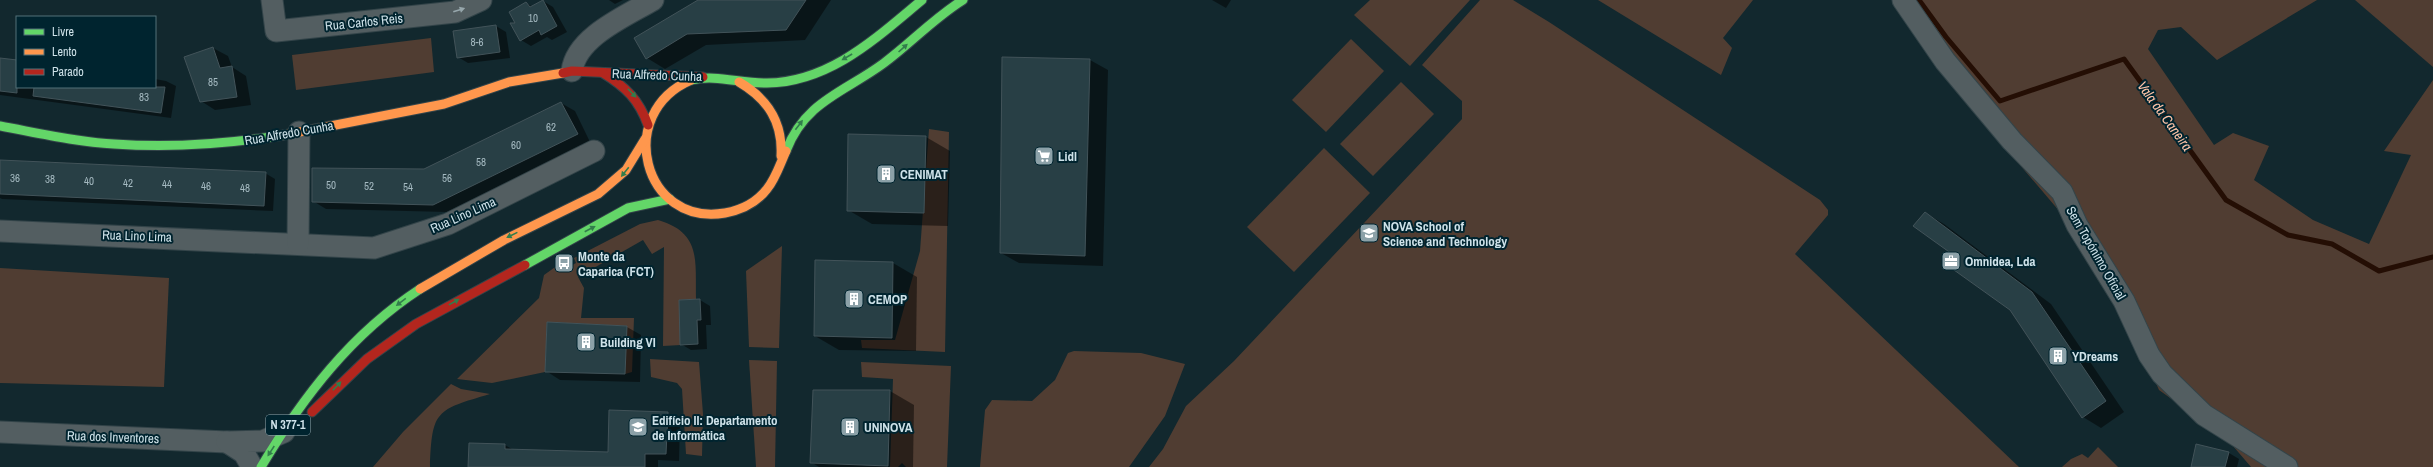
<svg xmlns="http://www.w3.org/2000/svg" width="2433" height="467" font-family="'Archivo Narrow',sans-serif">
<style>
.green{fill:#503d32}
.shadow{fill:#0007}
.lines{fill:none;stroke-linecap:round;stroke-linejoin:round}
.stream{stroke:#240e04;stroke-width:5}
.building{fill:#283f45;stroke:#425359}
.street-casing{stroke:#334449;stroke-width:23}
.fast-casing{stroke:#334449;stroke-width:11}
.slow-casing{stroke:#334449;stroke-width:11}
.jam-casing{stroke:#334449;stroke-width:11}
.street{stroke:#535e61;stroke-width:21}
.fast{stroke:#63d668;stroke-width:9}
.slow{stroke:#ff974d;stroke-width:9}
.jam{stroke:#b3261e;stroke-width:9}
.oneway{fill:#97a7ac}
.oneway2{fill:#327d4c}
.labels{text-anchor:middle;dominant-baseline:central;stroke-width:4;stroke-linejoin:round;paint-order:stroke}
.number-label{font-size:11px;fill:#a4b9c0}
.shield{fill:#00242f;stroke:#90a9b1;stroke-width:1}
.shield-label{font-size:12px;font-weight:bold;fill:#cee2e9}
.street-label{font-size:13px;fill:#cee2e9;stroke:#00242f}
.poi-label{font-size:13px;font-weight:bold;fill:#cee2e9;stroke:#00242f;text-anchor:start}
.water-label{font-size:14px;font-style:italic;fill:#fec4a8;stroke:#00242f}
</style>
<rect width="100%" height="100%" fill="#12282e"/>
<!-- green -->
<g class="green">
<polygon points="1370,0 1470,0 1410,66 1354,15"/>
<polygon points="1480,0 1513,0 1549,22 1820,200 1828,210 1828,215 1795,254 2019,467 1149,467 1163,449 1186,406 1234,361 1462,119 1462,101 1422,65"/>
<polygon points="1598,0 1753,0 1723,38 1732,48 1721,75"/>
<polygon points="1893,0 2317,0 2217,60 2181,27 2158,30 2148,49 2214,145 2233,133 2269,146 2254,180 2313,220 2369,244 2411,155 2384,151 2433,80 2433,467 2251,467 2227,439 2159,390 2120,302 2066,219 1974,111"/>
<polygon points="2355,0 2433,0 2433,67"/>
<polygon points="431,38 434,72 296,90 292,55"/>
<polygon points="1351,39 1384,71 1326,132 1292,100"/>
<polygon points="1401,82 1434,114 1373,176 1340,144"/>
<polygon points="929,129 949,132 945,352 862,348 861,340 895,340 920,251"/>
<polygon points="1324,148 1370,193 1294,272 1247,227"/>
<path d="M 658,220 C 702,233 695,261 696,299 L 679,300 L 681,345 L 663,346 L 664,247 L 652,254 L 643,240 L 578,277 L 584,288 L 581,318 L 634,318 L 632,372 L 625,374 L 627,326 L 547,322 L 545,372 L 492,383 L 457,379 L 539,298 L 544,275 L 558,265 L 561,271 L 576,263 L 574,258 L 640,224 Z"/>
<polygon points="782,246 779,348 749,347 746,271"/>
<polygon points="0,268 169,278 164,387 0,383"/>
<polygon points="1074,351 1141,353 1185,364 1165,416 1129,467 980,467 985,410 992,400 1032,401 1055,380 1068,353"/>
<polygon points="650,359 699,362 703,414 702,456 686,454 682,389 677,383 651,377"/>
<polygon points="749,360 777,361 775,467 756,467"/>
<polygon points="861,362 951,366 947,467 906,467 902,463 898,467 890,467 893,379 862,377"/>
<path d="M 451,384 L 461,389 L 490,394 C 436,410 432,410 430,467 L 373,467 L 403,432 Z"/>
<polygon points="2098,447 2118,467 2062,467 2071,459 2082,454 2088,458"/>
</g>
<!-- shadow -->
<g class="shadow">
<polygon points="609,0 623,0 615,4"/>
<polygon points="700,0 831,0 805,40 706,45 665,69 647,58"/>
<polygon points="1212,0 1231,0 1226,8"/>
<polygon points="543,1 553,7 567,32 552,40 547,37 531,46 521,40 516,23 526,3 533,7"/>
<polygon points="496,26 506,32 510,58 468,63 458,57"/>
<polygon points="213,48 228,56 232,67 246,76 251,105 215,110 201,101"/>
<polygon points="0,59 17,61 17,87 155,87 155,79 166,81 176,86 171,118 0,95"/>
<polygon points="1090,60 1108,70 1103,266 1019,263 1001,253"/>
<polygon points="561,103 575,111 590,142 447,212 326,209 313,201 424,170"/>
<polygon points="926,137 950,151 948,226 872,224 848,210"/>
<polygon points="0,161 265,173 275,179 273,211 2,199 0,198"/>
<polygon points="1925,213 1944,224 2051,304 2124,412 2101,428 2083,417 2010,309 1953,254"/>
<polygon points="816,261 893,263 917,277 916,351 839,350 815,336"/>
<polygon points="700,300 710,306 711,325 706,325 707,349 691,350 681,344"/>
<polygon points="627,327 641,335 640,382 560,380 546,371"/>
<polygon points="814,391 890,391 914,405 913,467 819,467 811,462"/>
<polygon points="667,413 680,420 679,461 658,460 658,467 469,467 470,444 505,445 515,451 609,453"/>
<polygon points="2229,453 2239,459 2237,467 2192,467"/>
</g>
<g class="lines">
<!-- stream -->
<polyline class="stream" points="1919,0 1946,37 2000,101 2124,59 2226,200 2288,235 2332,244 2379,271 2433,257"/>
</g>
<!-- building -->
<g class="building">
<polygon points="543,0 557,26 541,35 539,30 520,41 510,23 515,23 509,12 526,2 530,7"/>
<polygon points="698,0 806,0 786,30 687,34 646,59 634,38"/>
<polygon points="496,25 500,52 457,58 453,31"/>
<polygon points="213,47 220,68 232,66 237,97 200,102 184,57"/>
<polygon points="1002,57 1090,59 1085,256 1000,253"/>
<polygon points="0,58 17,60 17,93 0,91"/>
<polygon points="34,87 165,87 161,113 33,96"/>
<polygon points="561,102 578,134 433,205 312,202 312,168 424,169"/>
<polygon points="848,134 926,136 924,213 847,211"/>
<polygon points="0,160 266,172 264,206 0,194"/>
<polygon points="1925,212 2032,292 2106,401 2082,418 2010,310 1947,265 1952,254 1913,226"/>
<polygon points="815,260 893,262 892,338 814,336"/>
<polygon points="700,299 701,320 697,320 698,344 680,345 679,300"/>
<polygon points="547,322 627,326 625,374 545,372"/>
<polygon points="813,390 890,390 888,466 810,463"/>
<polygon points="609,410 668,412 666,454 645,454 645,467 468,467 469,443 505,444 505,449 608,452"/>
<polygon points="2196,444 2229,452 2225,467 2191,467"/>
</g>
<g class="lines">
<!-- street casing -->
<g class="street-casing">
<g id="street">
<polyline points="272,0 276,31 455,12 481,0"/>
<polyline points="1903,0 1945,61 2012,141 2062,192 2077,225 2124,301 2149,355 2162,374 2204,415 2287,467"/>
<path d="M 572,71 C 576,37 626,16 653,0"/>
<polyline points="0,231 374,248 448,224 594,151"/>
<polyline points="298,244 299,132"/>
<polyline points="0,432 227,442"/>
<polyline points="252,467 244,453 227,442 263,441 284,432"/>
</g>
</g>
<!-- fast casing -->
<g class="fast-casing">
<g id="fast">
<path d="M 691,80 C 717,74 741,84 767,83 C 830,82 876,38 922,0"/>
<path d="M 0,126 C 38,133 76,142 114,144 C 170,148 228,144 284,135"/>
<path d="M 786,151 C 805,101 845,92 884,63 C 911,43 934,18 963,0"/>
<polyline points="525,265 628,208 670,199"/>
<path d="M 261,467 C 303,397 351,334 420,289"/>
</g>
</g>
<!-- slow casing -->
<g class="slow-casing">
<g id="slow">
<path d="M 691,80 C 614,113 643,227 725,213 C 741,210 757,202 767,189 C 776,178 780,164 786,151"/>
<path d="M 739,82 C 768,99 783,122 781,156"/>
<polyline points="284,135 444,104 509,82 563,73"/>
<polyline points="420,289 504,240 598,194 626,170 645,139"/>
</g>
</g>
<!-- jam casing -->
<g class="jam-casing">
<g id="jam">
<polyline points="563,73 572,71 703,77"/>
<path d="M 603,73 C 626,87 639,100 648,125"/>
<polyline points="312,412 367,359 416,324 525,265"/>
</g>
</g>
<!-- street -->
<use href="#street" class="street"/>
<!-- fast -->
<use href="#fast" class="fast"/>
<!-- slow -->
<use href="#slow" class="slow"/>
<!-- jam -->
<use href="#jam" class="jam"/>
</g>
<!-- one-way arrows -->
<defs><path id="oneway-solid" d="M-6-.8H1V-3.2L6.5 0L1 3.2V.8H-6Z"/></defs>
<use class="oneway" href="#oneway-solid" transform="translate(459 10) rotate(-18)"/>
<g class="oneway2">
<use href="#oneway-solid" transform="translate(903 48) rotate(-42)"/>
<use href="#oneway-solid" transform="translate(847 57) rotate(150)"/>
<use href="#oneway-solid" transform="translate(632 93) rotate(46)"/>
<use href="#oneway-solid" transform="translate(799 125) rotate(-53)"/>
<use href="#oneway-solid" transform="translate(625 172) rotate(129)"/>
<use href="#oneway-solid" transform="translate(590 229) rotate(-28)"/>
<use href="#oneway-solid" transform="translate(512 235) rotate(154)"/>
<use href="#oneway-solid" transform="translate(401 302) rotate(143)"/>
<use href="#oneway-solid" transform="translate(454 302) rotate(-29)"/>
<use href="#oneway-solid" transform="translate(337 386) rotate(-46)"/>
<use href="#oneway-solid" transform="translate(271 451) rotate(123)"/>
</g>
<!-- icons -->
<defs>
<g id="supermarket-square" transform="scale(1)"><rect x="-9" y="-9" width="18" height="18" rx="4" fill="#8ca1a8" stroke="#00242f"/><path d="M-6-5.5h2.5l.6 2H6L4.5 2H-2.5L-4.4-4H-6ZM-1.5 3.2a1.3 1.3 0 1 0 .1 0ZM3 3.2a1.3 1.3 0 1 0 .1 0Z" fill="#fff"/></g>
<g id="building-square" transform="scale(1)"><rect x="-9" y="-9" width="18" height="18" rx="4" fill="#8ca1a8" stroke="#00242f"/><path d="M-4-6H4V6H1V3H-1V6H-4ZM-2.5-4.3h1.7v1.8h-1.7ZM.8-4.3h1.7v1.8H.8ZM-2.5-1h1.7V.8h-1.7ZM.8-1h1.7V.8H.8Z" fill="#fff"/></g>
<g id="university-square" transform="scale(1)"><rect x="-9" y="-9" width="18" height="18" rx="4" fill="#8ca1a8" stroke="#00242f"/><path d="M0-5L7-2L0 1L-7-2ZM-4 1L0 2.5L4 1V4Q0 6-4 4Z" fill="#fff"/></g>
<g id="office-square" transform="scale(1)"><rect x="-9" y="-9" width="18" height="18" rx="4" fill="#8ca1a8" stroke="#00242f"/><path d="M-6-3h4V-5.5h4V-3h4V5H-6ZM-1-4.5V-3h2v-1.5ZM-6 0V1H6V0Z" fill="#fff"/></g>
<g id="bus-square" transform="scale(1)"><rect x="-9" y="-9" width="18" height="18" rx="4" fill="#8ca1a8" stroke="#00242f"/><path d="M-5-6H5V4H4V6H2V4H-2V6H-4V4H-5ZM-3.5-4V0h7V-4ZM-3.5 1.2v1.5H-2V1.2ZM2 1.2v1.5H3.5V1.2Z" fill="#fff"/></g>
</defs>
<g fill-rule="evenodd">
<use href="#supermarket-square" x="1044" y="156"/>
<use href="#building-square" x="886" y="174"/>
<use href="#university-square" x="1369" y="233"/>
<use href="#office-square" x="1951" y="261"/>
<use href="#bus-square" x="564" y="263"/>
<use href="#building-square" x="854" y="299"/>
<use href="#building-square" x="586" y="342"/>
<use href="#building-square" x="2058" y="356"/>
<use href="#university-square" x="638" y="427"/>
<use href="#building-square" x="850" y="427"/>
</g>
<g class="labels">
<!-- number labels -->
<g class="number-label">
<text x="533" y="18">10</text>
<text x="477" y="42">8-6</text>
<text x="213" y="82">85</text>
<text x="144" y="97">83</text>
<text x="551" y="127">62</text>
<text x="516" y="145">60</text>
<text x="481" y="162">58</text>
<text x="15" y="178">36</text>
<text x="447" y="178">56</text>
<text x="50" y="179">38</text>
<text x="89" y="181">40</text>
<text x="128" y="183">42</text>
<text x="167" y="184">44</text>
<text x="331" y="185">50</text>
<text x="206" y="186">46</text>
<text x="369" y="186">52</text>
<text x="408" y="187">54</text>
<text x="245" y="188">48</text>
</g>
<!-- shield labels -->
<rect class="shield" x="266" y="415" width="44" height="20" rx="3"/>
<g class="shield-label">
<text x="288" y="425">N 377-1</text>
</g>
<!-- street labels -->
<g class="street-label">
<text transform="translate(364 22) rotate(-6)">Rua Carlos Reis</text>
<text transform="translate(657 75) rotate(2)">Rua Alfredo Cunha</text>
<text transform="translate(289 133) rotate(-10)">Rua Alfredo Cunha</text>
<text transform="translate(463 215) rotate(-24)">Rua Lino Lima</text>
<text transform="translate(137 236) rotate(2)">Rua Lino Lima</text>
<text transform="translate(2096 253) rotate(60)">Sem Topónimo Oficial</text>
<text transform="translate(113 437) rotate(2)">Rua dos Inventores</text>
</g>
<!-- poi labels -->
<g class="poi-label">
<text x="1058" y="156">Lidl</text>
<text x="900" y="174">CENIMAT</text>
<text x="1383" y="226">NOVA School of<tspan x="1383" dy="15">Science and Technology</tspan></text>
<text x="578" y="256">Monte da<tspan x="578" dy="15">Caparica (FCT)</tspan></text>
<text x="1965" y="261">Omnidea, Lda</text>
<text x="868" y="299">CEMOP</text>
<text x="600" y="342">Building VI</text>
<text x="2072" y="356">YDreams</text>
<text x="652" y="420">Edifício II: Departamento<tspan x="652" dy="15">de Informática</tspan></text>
<text x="864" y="427">UNINOVA</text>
</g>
<!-- water labels -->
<g class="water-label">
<text transform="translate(2165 116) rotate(54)">Vala da Caneira</text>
</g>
</g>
<!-- legend -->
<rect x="16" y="16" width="140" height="72" fill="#00242f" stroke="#527079"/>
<rect x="24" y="29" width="20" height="6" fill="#63d668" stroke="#527079"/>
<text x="52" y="36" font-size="12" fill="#cee2e9">Livre</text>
<rect x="24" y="49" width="20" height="6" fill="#ff974d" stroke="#527079"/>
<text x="52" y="56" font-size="12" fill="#cee2e9">Lento</text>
<rect x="24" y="69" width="20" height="6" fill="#b3261e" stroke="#527079"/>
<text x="52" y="76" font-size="12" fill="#cee2e9">Parado</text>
</svg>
